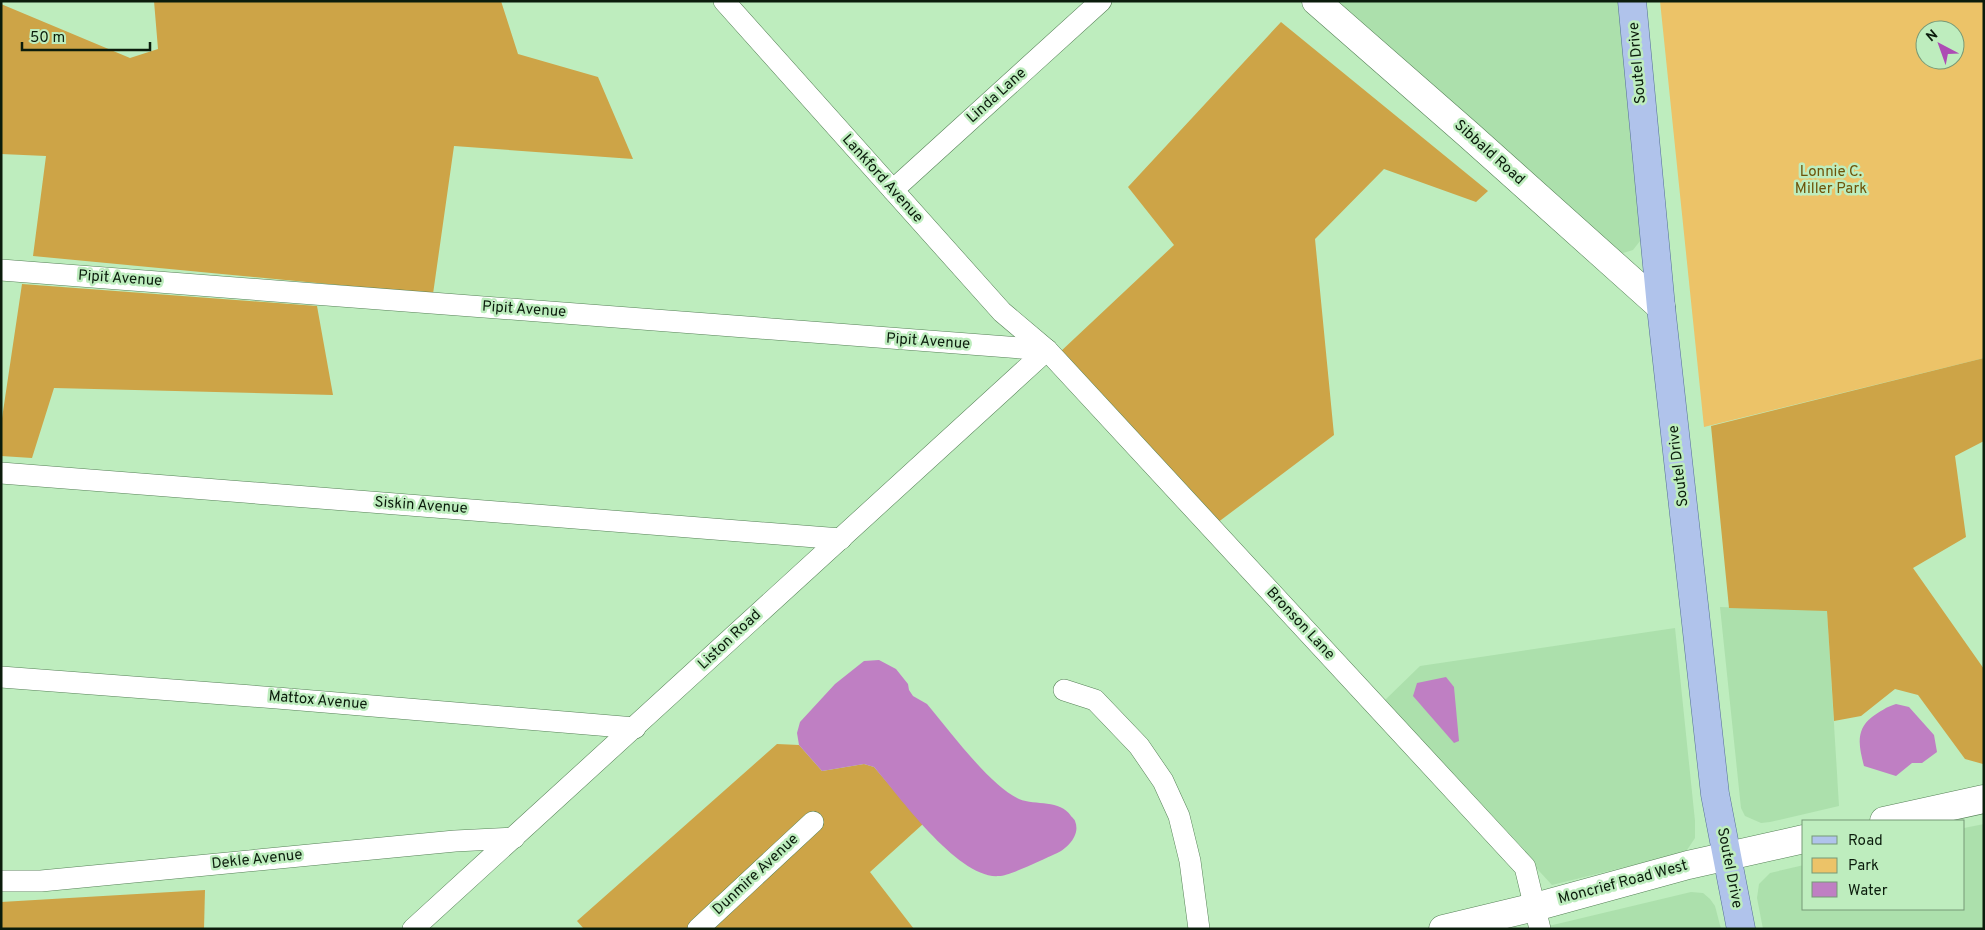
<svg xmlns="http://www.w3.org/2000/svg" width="1985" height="930" font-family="Overpass,sans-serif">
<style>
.built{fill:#ace0ac}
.green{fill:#ecc368;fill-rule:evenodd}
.forest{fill:#cda447}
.water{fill:#bf7fc3}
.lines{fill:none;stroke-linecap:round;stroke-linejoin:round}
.street-casing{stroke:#568157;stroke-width:22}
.secondary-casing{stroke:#568157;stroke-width:29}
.primary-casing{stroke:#546f94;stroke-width:29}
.street{stroke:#fff;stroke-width:21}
.secondary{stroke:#fff;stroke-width:28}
.primary{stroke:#b0c3eb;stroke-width:28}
.labels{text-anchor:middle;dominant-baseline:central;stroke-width:5;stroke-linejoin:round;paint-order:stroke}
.street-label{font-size:15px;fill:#0b1c0c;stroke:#beedbe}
.park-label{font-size:15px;fill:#6e5309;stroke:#beedbe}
</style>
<rect width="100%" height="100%" fill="#beedbe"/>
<!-- built -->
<g class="built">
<polygon points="1327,1 1618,1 1642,231 1640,241 1633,250 1623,253 1610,248"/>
<polygon points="1720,607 1827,610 1839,806 1770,822 1761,823 1745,816 1741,808"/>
<polygon points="1675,628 1695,821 1695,838 1687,850 1682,853 1552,885 1383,702 1420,666"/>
<polygon points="1984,824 1984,929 1763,929 1757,898 1759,884 1770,873 1804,865 1804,909 1964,909 1964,828"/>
<polygon points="1691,892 1703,893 1710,899 1715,906 1721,929 1536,929"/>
</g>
<!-- green -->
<path class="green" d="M 1660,1 L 1984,1 L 1984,358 L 1704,427 ZM 1925,30 L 1955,30 L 1955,60 L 1925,60 Z"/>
<!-- forest -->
<g class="forest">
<polygon points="154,1 501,1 518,54 598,77 633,159 454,146 433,294 33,256 46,156 1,154 1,4 130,58 158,49"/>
<polygon points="1281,22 1488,191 1476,202 1384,169 1315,239 1334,435 1217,523 1059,353 1174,245 1128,187"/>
<polygon points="22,284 317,306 333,395 54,388 32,458 1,456 1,425"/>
<polygon points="1984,358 1984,441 1955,456 1966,537 1913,568 1984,669 1983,764 1965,759 1918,695 1895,689 1861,716 1834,721 1827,611 1729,608 1711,426"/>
<polygon points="777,744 799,745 822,771 864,764 874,767 923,824 870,872 914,929 584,929 577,921"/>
<polygon points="205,890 204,929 1,929 1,902"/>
</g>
<!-- water -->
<g class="water">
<path d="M 879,660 L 896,669 L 908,684 L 909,690 L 913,696 L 927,704 C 949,730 990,786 1019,799 C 1036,806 1060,799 1071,816 C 1071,816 1075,820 1075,821 C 1081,835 1067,849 1055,854 C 1044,859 1009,876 999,876 C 959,880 899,796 874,767 L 864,764 L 822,771 L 799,745 L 797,733 L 800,722 L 835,684 L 864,661 Z"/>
<polygon points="1446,677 1454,687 1459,741 1454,743 1413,696 1417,683"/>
<path d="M 1896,704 L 1909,707 L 1934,735 L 1937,752 L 1922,763 L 1912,763 L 1896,776 L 1864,766 C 1859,747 1855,730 1872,717 C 1881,711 1886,707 1896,704 Z"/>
</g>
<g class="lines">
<!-- street casing -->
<g class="street-casing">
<g id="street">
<polyline points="724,1 1002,312 1047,350 1525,867 1540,929"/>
<polyline points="893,190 1101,1"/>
<polyline points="1,270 1047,350"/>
<polyline points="1,473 841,539"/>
<polyline points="1,677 277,698 635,728"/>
<polyline points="1064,690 1095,700 1139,746 1163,781 1179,816 1190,861 1199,929"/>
<polyline points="1,881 41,881 455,841 514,838"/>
<polyline points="413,929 1047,350"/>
<polyline points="698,929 813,822"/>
</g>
</g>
<!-- secondary casing -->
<g class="secondary-casing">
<g id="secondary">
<polyline points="1316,1 1469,135 1661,307"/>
<polyline points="1884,821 1984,799"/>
<polyline points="1443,929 1535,907 1688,865 1804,839"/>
</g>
</g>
<!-- primary casing -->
<g class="primary-casing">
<polyline id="primary" points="1632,1 1661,307 1715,794 1741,929"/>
</g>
<!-- street -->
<use href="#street" class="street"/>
<!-- secondary -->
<use href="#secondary" class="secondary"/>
<!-- primary -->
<use href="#primary" class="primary"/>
</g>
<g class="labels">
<!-- street labels -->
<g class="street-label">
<text transform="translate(1638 63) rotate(-95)">Soutel Drive</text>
<text transform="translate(997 96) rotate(-42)">Linda Lane</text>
<text transform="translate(1489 153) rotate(42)">Sibbald Road</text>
<text transform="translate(882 179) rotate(48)">Lankford Avenue</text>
<text transform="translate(120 279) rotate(4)">Pipit Avenue</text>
<text transform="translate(524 310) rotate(4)">Pipit Avenue</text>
<text transform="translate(928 342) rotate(4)">Pipit Avenue</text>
<text transform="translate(1679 466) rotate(-97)">Soutel Drive</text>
<text transform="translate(421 506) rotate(4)">Siskin Avenue</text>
<text transform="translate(1300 624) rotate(47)">Bronson Lane</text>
<text transform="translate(730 640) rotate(-43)">Liston Road</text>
<text transform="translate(318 701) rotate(5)">Mattox Avenue</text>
<text transform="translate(257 860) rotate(-6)">Dekle Avenue</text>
<text transform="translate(1729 868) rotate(79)">Soutel Drive</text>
<text transform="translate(756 875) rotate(-43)">Dunmire Avenue</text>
<text transform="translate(1623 883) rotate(-15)">Moncrief Road West</text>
</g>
<!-- park labels -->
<g class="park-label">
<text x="1831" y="172">Lonnie C.<tspan x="1831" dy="17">Miller Park</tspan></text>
</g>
</g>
<!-- border -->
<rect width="1985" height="930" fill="none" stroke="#0b1c0c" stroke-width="5"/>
<!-- legend -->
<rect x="1802" y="820" width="162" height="90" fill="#beedbe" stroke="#769977"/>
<rect x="1812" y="836" width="25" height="8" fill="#b0c3eb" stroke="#769977"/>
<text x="1848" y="845" font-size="15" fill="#0b1c0c">Road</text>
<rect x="1812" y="858" width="25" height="15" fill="#ecc368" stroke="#769977"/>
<text x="1848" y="870" font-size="15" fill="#0b1c0c">Park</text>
<rect x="1812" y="882" width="25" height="15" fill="#bf7fc3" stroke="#769977"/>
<text x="1848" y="895" font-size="15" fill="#0b1c0c">Water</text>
<!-- north arrow -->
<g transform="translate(1940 45) rotate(319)"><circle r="24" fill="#beedbe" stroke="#769977"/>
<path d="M0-4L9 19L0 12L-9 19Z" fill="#ad4cb4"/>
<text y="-8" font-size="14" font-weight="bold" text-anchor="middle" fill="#0b1c0c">N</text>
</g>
<!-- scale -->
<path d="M22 42v8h128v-8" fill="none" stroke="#0b1c0c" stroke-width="2.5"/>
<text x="30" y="42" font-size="15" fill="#0b1c0c" stroke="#beedbe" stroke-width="4" paint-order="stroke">50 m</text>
</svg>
